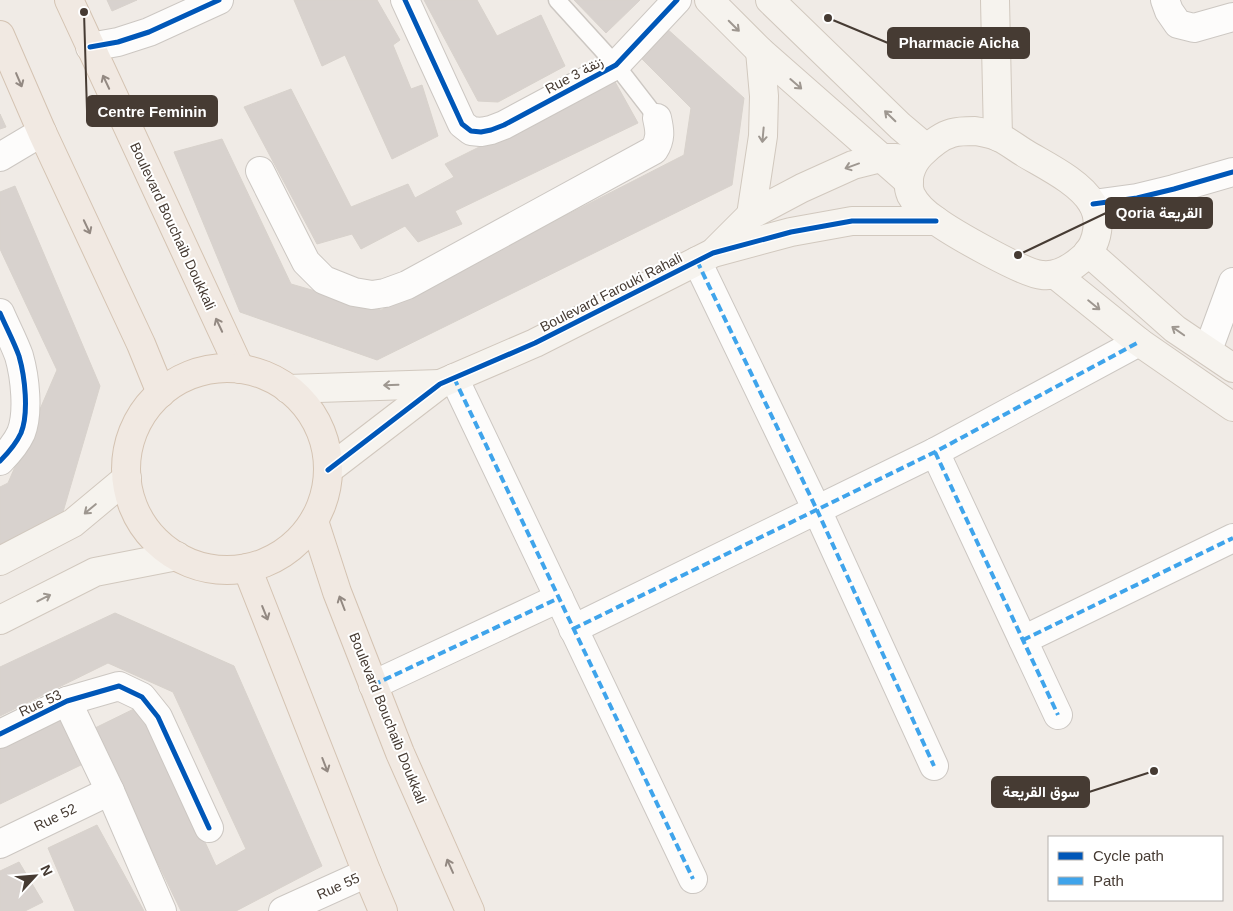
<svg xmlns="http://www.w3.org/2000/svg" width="1233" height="911" font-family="Arial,Vazirmatn,sans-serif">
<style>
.building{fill:#d8d2ce;stroke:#d8d2cc}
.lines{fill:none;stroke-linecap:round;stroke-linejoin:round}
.lane-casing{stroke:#ccc7c2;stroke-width:19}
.street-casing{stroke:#ccc7c2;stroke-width:30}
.secondary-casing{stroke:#d1c8be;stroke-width:30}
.primary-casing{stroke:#d4c3b2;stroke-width:30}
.lane{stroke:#fdfcfb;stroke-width:16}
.street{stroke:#fdfcfb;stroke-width:28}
.secondary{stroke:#f6f3ee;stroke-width:28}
.primary{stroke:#f1e9e2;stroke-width:28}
.quiet{stroke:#3fa4eb;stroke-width:4;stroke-dasharray:8 4;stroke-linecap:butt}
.cycleway-casing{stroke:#fff;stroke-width:8}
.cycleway{stroke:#0057b8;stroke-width:5}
.oneway{stroke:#9e9790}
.oneway2{stroke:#938982}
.labels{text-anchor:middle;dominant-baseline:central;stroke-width:4;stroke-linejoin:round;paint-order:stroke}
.street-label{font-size:14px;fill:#463b33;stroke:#fff}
.leader{fill:none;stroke:#463b33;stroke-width:2}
.callout-dot{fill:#463b33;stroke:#fff;stroke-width:2}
.callout{fill:#463b33;stroke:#463b33;stroke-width:2}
.callout-label{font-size:15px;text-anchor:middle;font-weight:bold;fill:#fff}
</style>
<rect width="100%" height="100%" fill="#f0ebe6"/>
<!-- building -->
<g class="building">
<polygon points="107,0 137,0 112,11"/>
<polygon points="294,0 377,0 400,40 393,45 411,89 422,85 438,136 392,159 345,55 322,66"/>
<polygon points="424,0 477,0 497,36 541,15 565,66 498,102 478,101"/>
<polygon points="574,0 640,0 606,33"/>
<polygon points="665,27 744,98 732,185 377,360 240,312 174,152 222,139 291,284 381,310 684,155 691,108 638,55"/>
<polygon points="614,80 638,123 455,211 462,224 418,242 405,226 361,249 352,234 317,244 244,107 291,89 351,207 408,184 415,198 454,177 445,164"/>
<polygon points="0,114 6,127 0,129"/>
<polygon points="15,186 100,386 63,512 0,545 0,487 8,483 57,370 0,249 0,192"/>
<polygon points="115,613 234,666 322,866 236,911 181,911 93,729 142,705 216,866 246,849 173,692 108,663 0,716 0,667"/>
<polygon points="65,718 83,764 0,804 0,749"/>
<polygon points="97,825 144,911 75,911 48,848"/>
<polygon points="19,862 43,902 25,911 0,911 0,871"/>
</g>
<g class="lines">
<!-- lane casing -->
<g class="lane-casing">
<polyline id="lane" points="557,0 616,65 657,118"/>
</g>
<!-- street casing -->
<g class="street-casing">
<g id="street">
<polyline points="405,0 462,124 471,131 481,132 491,130 504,125 616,65 677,0"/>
<polyline points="1165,0 1169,11 1178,24 1194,28 1233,17"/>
<polyline points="90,47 118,42 149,32 219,0"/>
<polyline points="0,157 42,132"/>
<path d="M 260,171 L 306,262 L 324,280 L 354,292 L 372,295 L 385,293 L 407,285 L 654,150 C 661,139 660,131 657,118"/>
<polyline points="1093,204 1137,198 1174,189 1233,172"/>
<polyline points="697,261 817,510 934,766"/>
<path d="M 0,313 C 6,327 14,342 19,356 C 25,377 29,413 21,433 C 16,444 8,453 0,461"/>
<polyline points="1208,350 1233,282"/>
<polyline points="454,378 693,879"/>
<polyline points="935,452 1058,715"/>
<polyline points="573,629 935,452 1139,342"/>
<polyline points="1023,640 1233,538"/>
<polyline points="373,685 559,598"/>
<polyline points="67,701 110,791 162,911"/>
<polyline points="0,734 67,701 119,686 142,697 158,717 209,828"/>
<polyline points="0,844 110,791"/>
<polyline points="283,911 367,873"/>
</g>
</g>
<!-- secondary casing -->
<g class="secondary-casing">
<g id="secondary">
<polyline points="709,0 760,51 909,182"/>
<polyline points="770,0 900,126 926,148"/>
<polyline points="995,0 998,137"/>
<path d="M 975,131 C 982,132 990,134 997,136 C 1006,140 1015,147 1023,152 C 1044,165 1079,181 1092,203 C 1102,219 1098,243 1085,256 C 1073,267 1059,277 1042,275 C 1024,274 951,232 935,220 C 926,214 916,205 911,195 C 905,181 911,164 921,154 C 929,146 941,136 952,133 C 959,131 968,131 975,131 Z"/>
<polyline points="751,215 763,136 764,96 760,51"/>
<polyline points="716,250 751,215 802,188 853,165 881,158 896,158"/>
<polyline points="1088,252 1175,329 1233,368"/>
<polyline points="1056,275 1139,342 1233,407"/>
<polyline points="288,389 440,384"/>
<polyline points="328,470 440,384 535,343 713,253 791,232 852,221 936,221"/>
<polyline points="0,561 73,523 127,478"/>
<polyline points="0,620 95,572 177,556"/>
</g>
</g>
<!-- primary casing -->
<g class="primary-casing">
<g id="primary">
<polyline points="69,0 240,369"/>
<polyline points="0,35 42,132 141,344 161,393"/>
<circle cx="227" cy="469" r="101"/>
<polyline points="314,521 337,592 400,753 470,911"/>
<polyline points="247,568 367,873 383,911"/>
</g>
</g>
<!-- lane -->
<use href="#lane" class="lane"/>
<!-- street -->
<use href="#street" class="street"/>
<!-- secondary -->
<use href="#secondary" class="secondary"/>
<!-- primary -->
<use href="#primary" class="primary"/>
<!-- quiet -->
<g class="quiet">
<polyline points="697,261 817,510 934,766"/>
<polyline points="454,378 693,879"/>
<polyline points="935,452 1058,715"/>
<polyline points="573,629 935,452 1139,342"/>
<polyline points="1023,640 1233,538"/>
<polyline points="373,685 559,598"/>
</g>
<!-- cycleway casing -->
<g class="cycleway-casing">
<g id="cycleway">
<polyline points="405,0 462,124 471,131 481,132 491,130 504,125 616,65 677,0"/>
<polyline points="90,47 118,42 149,32 219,0"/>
<polyline points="1093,204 1137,198 1174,189 1233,172"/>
<path d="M 0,313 C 6,327 14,342 19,356 C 25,377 29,413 21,433 C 16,444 8,453 0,461"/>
<polyline points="328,470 440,384 535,343 713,253 791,232 852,221 936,221"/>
<polyline points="0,734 67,701 119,686 142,697 158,717 209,828"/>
</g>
</g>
<!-- cycleway -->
<use href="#cycleway" class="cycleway"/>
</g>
<!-- one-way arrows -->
<defs><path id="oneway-shaft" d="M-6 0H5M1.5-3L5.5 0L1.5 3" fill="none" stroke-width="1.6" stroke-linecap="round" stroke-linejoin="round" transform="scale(1.25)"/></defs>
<g class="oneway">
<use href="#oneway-shaft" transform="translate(734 26) rotate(45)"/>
<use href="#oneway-shaft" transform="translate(796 84) rotate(41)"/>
<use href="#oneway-shaft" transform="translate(890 116) rotate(-136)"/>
<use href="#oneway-shaft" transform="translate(763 135) rotate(95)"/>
<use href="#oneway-shaft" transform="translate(852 166) rotate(160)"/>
<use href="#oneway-shaft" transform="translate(1094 305) rotate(39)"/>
<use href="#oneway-shaft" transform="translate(1178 331) rotate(-145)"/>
<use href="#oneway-shaft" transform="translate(391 385) rotate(178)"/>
<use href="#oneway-shaft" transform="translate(90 509) rotate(140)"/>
<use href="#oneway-shaft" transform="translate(44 598) rotate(-27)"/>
</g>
<g class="oneway2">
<use href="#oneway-shaft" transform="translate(19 80) rotate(67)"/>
<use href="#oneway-shaft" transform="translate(106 82) rotate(-115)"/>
<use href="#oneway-shaft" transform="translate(87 227) rotate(65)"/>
<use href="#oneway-shaft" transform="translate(219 325) rotate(-115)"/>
<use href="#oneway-shaft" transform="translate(342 603) rotate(-111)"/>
<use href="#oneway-shaft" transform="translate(265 613) rotate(68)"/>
<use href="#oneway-shaft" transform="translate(325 765) rotate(69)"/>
<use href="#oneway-shaft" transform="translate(450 866) rotate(-114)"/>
</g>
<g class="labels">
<!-- street labels -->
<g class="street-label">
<text transform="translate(574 75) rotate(-28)">Rue 3 زنقة</text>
<text transform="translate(173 226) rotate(65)">Boulevard Bouchaib Doukkali</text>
<text transform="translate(611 292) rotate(-27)">Boulevard Farouki Rahali</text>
<text transform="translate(40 703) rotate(-25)">Rue 53</text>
<text transform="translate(388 718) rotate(68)">Boulevard Bouchaib Doukkali</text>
<text transform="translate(55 817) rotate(-26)">Rue 52</text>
<text transform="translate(338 886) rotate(-24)">Rue 55</text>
</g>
</g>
<!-- callouts -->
<path class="leader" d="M828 18L888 43M84 12L87 111M1018 255L1106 213M1154 771L1089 792"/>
<g class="callout-dot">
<circle cx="828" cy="18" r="5"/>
<circle cx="84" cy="12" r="5"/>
<circle cx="1018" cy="255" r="5"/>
<circle cx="1154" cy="771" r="5"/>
</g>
<g class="callout">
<rect x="888" y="28" width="141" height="30" rx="5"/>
<rect x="87" y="96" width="130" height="30" rx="5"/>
<rect x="1106" y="198" width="106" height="30" rx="5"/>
<rect x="992" y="777" width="97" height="30" rx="5"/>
</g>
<g class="callout-label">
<text x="959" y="48">Pharmacie Aicha</text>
<text x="152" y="117">Centre Feminin</text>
<text x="1159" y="218">Qoria القريعة</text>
<text x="1041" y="797">سوق القريعة</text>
</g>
<!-- legend -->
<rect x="1048" y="836" width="175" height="65" fill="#ffffff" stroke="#b5b1ad"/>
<rect x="1058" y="852" width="25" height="8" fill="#0057b8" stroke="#b5b1ad"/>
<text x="1093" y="861" font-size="15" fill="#463b33">Cycle path</text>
<rect x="1058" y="877" width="25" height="8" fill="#3fa4eb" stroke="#b5b1ad"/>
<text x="1093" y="886" font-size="15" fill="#463b33">Path</text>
<!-- north arrow -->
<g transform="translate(35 876) rotate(64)" stroke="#ffffff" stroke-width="4" paint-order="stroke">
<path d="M0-4L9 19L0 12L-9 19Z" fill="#463b33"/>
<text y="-8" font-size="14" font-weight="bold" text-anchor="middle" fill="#463b33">N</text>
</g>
</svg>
